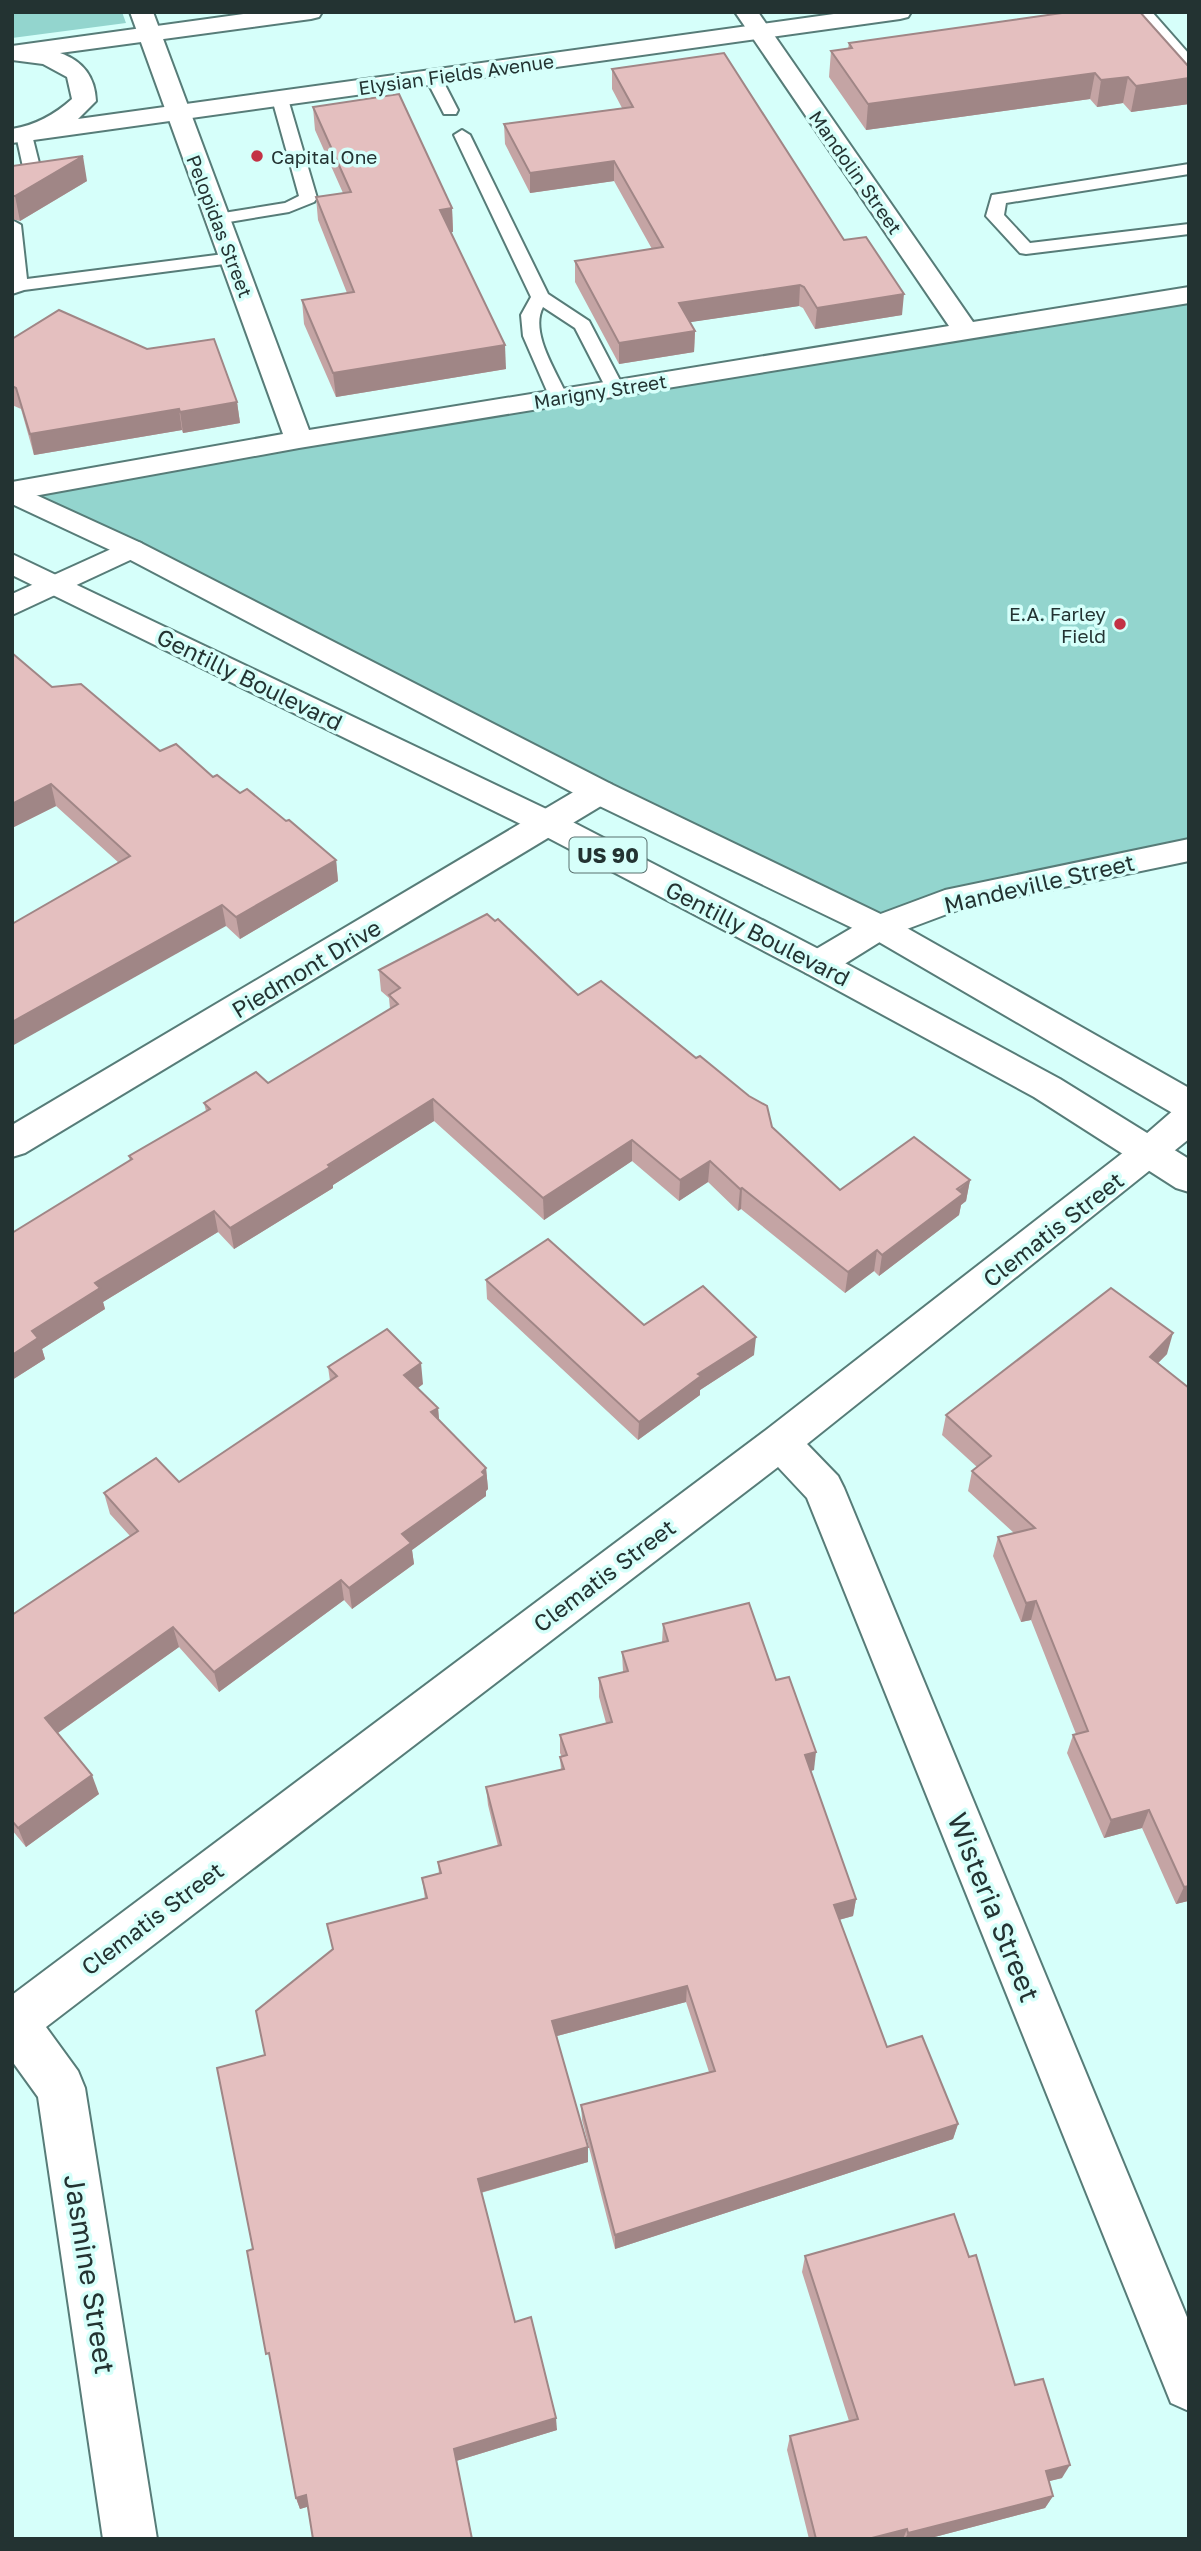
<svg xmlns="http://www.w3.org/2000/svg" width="1201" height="2551" font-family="'Golos Text',sans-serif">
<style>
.green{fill:#93d5ce}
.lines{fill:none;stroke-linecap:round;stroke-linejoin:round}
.service-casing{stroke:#577c78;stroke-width:4}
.minor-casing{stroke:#577c78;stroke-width:4}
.secondary-casing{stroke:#577c78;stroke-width:4}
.primary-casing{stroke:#577c78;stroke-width:4}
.service{fill:#fff;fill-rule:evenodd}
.minor{fill:#fff;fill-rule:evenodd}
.secondary{fill:#fff;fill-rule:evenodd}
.primary{fill:#fff;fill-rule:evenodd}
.wall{fill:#c4a4a4}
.shaded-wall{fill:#a08686}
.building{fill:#e4bfbf;stroke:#a08686;stroke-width:2}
.poi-dot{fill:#c33245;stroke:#d6fffa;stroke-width:2.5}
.labels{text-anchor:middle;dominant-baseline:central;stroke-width:7;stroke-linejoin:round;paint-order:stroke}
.far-street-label{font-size:19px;fill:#233332;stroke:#d6fffa}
.far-poi-label{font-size:19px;fill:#233332;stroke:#d6fffa;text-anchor:start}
.shield{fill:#d6fffa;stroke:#59706e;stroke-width:2}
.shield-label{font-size:21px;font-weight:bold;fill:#233332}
.street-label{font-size:23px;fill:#233332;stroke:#d6fffa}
.near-street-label{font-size:28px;fill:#233332;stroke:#d6fffa}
</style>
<rect width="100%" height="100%" fill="#d6fffa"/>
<!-- green -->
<g class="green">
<polygon points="12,12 122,12 126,23 12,38"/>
<polygon points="1189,295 1189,850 879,927 12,493"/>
</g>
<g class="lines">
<!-- service casing -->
<g class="service-casing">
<g id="service">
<polygon points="1135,12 1152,12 1189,54 1189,69 1183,67"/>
<polygon points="433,72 441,77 458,110 456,114 444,114 442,110 425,77"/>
<polygon points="280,94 288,99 317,198 314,202 289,212 217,224 211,223 208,219 211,215 285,203 299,196 272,99"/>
<polygon points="24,130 32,135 41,171 38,175 12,178 12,168 23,167 16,135"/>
<path d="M 462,130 L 470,135 L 548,294 L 589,321 L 624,388 L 622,392 L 608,392 L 575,328 L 543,307 C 529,333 558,374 568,398 L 559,404 L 550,398 L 523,336 L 521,315 L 531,297 L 454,135 Z"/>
<polygon points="1189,164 1189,174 1006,203 1004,215 1030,243 1189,224 1189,234 1026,254 1020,253 986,216 992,195"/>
<polygon points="12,220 21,225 27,279 232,253 241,258 232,263 24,290 12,294"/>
</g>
</g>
<!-- minor casing -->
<g class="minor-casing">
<g id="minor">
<polygon points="130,12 153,12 309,430 949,326 735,12 758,12 973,322 1189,287 1189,303 299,448 12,500 12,482 283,434"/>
<polygon points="131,540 141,543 146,549 141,555 12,615 12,594"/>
<polygon points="599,781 611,784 615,792 611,800 25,1153 12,1157 12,1125 587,784"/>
<polygon points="1189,839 1189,861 963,908 891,935 830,973 818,976 806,973 801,964 806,955 867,919 945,890"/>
<polygon points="1189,1104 1189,1139 807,1444 838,1476 844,1488 1189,2322 1189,2411 1171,2403 807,1498 778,1467 46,2027 78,2071 85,2088 157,2539 103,2539 38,2097 12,2061 12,1995 766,1430 1138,1141 1176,1108"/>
</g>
</g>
<!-- secondary casing -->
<g class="secondary-casing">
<path id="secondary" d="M 258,12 L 322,12 L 319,17 L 311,19 L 60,53 C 83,61 95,77 96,101 L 78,119 L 848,12 L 911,12 L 908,17 L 900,19 L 12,143 L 12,129 C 36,125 54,115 72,99 L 67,77 L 43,64 L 12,60 L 12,46 Z"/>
</g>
<!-- primary casing -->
<g class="primary-casing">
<g id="primary">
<polygon points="12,484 141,543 611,784 891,919 1189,1088 1189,1118 1176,1115 867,935 587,800 121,555 12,504"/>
<polygon points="12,554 561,816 830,955 1060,1079 1189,1159 1189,1192 1176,1188 1034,1097 806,973 537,832 12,575"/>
</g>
</g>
<!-- service -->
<use href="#service" class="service"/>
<!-- minor -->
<use href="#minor" class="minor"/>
<!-- secondary -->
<use href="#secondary" class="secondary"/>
<!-- primary -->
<use href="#primary" class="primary"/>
</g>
<!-- wall -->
<g class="wall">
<polygon points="1060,12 1140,12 1189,67 1189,104 1131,112 1123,103 1097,107 1090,99 866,130 829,77 831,51 848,49 849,43 1060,14"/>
<polygon points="612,69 844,240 902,315 815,329 803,308 799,306 690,322 695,331 694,352 619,364 575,282 575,261 652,249 614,181 530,193 505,144 504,124 622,108 612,89"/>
<polygon points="313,107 452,208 453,232 450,232 506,369 336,397 304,324 302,300 347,293 318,220 316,197 343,193 315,130"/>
<polygon points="12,166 87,181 20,221 12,219"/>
<polygon points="12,339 237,402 240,423 183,433 182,430 34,455 21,409 12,405"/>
<polygon points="12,653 52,687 160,751 213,777 286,821 336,860 338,881 240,939 226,926 119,863 56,806 12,828"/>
<polygon points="379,970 578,995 772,1127 840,1190 970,1180 966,1201 961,1205 959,1215 879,1276 874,1271 845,1293 741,1209 738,1211 708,1182 679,1201 632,1161 544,1220 434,1121 333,1185 333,1188 234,1249 218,1232 103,1302 105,1309 42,1349 45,1359 12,1380 130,1161 129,1156 206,1111 204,1103 268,1083 390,1009 389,998 381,991"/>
<polygon points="486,1280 644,1325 754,1355 700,1390 700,1395 638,1440 487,1299"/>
<polygon points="1167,1354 1158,1363 1189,1389 1189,1903 1188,1901 1176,1904 1142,1828 1104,1838 1067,1753 1073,1735 1076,1734 1031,1620 1021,1622 993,1556 998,1537 1014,1533 968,1491 972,1471 977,1467 942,1435 946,1415"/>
<polygon points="328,1367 423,1384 418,1388 438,1408 439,1421 486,1468 488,1489 486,1491 486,1496 412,1550 414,1564 352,1609 344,1600 219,1692 179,1647 58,1733 99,1794 26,1847 12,1830 12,1615 130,1536 110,1514 104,1493 179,1482 330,1381"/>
<polygon points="663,1624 776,1680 814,1770 811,1771 856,1899 853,1916 839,1920 887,2047 958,2124 953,2139 615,2249 582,2120 581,2105 709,2072 686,2002 557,2036 588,2162 481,2193 515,2322 557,2430 300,2509 296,2498 253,2249 265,2055 425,1899 422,1878 439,1874 438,1862 498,1846 488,1805 486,1787 561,1770 560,1757 562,1757 560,1753 560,1735 606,1723 599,1697 599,1678 623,1672 622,1652 662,1643"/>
<polygon points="805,2256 1015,2385 1062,2478 1049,2481 1053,2496 1045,2508 927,2539 809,2539 787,2450 790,2436 849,2421 802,2272"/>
</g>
<!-- shaded-wall -->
<g class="shaded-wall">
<polygon points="1095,73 1090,99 866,130 868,104"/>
<polygon points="1128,77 1123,103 1097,107 1101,80"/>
<polygon points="1189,78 1189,104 1131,112 1136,86"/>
<polygon points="83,156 87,181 20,221 15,196"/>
<polygon points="614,161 614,181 530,193 530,173"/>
<polygon points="452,208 453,232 441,234 440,210"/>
<polygon points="800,285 799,306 678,324 679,303"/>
<polygon points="904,294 902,315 815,329 817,308"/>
<polygon points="695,331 694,352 619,364 619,343"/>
<polygon points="505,345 506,369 336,397 333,373"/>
<polygon points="237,402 240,423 183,433 180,412"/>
<polygon points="179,409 182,430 34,455 30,434"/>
<polygon points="51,784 56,806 12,828 12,804"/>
<polygon points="336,860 338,881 240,939 236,917"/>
<polygon points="222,905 226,926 12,1046 12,1022"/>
<polygon points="433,1099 434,1121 333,1185 333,1188 234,1249 230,1228"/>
<polygon points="632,1140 632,1161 544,1220 543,1198"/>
<polygon points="710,1161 708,1182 679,1201 680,1180"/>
<polygon points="970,1180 966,1201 961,1205 959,1215 879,1276 882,1255"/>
<polygon points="742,1188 741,1209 738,1211 740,1189"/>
<polygon points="214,1211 218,1232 103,1302 105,1309 42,1349 45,1359 12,1380 12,1355 32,1331 95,1283"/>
<polygon points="877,1250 874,1271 845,1293 848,1272"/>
<polygon points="1173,1333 1167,1354 1144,1377 1150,1357"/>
<polygon points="756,1337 754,1355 700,1390 700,1395 638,1440 639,1422 698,1374"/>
<polygon points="421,1363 423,1384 407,1396 404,1375"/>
<polygon points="438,1408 440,1430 431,1412"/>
<polygon points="486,1468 488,1489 486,1491 486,1496 412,1550 414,1564 352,1609 349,1588 402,1534"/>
<polygon points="341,1580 344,1600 219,1692 214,1672"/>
<polygon points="1036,1601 1031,1620 1021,1622 1026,1603"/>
<polygon points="173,1627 179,1647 52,1737 45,1718"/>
<polygon points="816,1752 814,1770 802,1773 805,1755"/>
<polygon points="92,1775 99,1794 26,1847 18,1828"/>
<polygon points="1149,1810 1142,1828 1104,1838 1111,1820"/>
<polygon points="1189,1886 1188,1901 1176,1904 1184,1887"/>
<polygon points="856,1899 853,1916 831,1922 834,1905"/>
<polygon points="687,1986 686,2002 553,2037 552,2021"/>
<polygon points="958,2124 953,2139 615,2249 615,2235"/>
<polygon points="588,2147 588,2162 479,2193 478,2179"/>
<polygon points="556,2418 557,2430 456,2461 454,2449"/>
<polygon points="1070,2465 1062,2478 1038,2484 1046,2471"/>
<polygon points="306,2495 310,2506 300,2509 296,2498"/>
<polygon points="1053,2496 1045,2508 927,2539 905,2539 908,2533"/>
<polygon points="907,2529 903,2539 868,2539"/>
</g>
<!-- building -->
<g class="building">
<polygon points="1069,12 1140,12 1189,67 1189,78 1136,86 1128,77 1101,80 1095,73 868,104 831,51 852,48 849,43"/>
<polygon points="724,53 844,240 866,237 904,294 817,308 804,287 800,285 679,303 695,331 619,343 575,261 663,247 614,161 530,173 504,124 633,107 612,69"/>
<polygon points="399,94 452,208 440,210 505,345 333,373 302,300 354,292 316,197 351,192 313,107"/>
<polygon points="83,156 15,196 12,196 12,166"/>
<polygon points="59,310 147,349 214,339 237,402 180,412 179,409 30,434 16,388 12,386 12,339"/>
<polygon points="12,653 52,687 81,684 160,751 176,744 213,777 217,775 240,793 247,789 286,821 289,820 336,860 236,917 222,905 12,1022 12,924 130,856 51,784 12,804"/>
<polygon points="487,914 495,921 498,919 578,995 601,981 696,1058 700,1056 749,1096 767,1106 772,1127 840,1190 914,1137 970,1180 957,1189 963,1194 882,1255 877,1250 848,1272 742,1188 740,1189 710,1161 680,1180 632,1140 543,1198 433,1099 328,1165 330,1167 230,1228 214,1211 95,1283 100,1288 32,1331 38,1338 12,1355 12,1233 132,1159 129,1156 210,1109 204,1103 256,1072 268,1083 398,1004 389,995 400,988 379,970"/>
<polygon points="548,1239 644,1325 703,1286 756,1337 698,1374 701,1376 639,1422 486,1280"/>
<polygon points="1111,1288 1173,1333 1150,1357 1189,1388 1189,1886 1184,1887 1149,1810 1111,1820 1073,1735 1088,1731 1036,1601 1026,1603 998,1537 1035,1528 972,1471 991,1456 946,1415"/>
<polygon points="387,1329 421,1363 404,1375 438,1408 431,1412 486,1468 482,1472 485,1475 402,1534 411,1543 349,1588 341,1580 214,1672 173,1627 45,1718 92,1775 18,1828 12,1821 12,1615 138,1531 104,1493 156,1458 179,1482 337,1376 328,1367"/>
<polygon points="749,1603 776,1680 789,1677 816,1752 805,1755 856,1899 834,1905 887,2047 922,2036 958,2124 615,2235 581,2105 715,2071 687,1986 552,2021 588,2147 478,2179 515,2322 531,2317 556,2418 454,2449 472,2539 313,2539 306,2495 296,2498 269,2353 266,2354 247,2251 253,2249 217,2068 265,2055 256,2011 333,1949 327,1924 427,1898 422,1878 441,1873 438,1862 501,1845 486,1787 564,1769 560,1757 567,1755 560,1735 612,1722 599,1678 628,1671 622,1652 668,1641 663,1624"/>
<polygon points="954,2214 969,2257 976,2255 1015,2385 1043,2379 1070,2465 1046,2471 1053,2496 908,2533 907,2529 868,2539 816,2539 790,2436 858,2419 805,2256"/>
</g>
<!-- markers -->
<g class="poi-dot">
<circle cx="257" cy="156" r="7"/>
<circle cx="1120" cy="624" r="7"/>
</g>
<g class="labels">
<!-- far-street labels -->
<g class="far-street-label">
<text transform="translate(456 74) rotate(-8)">Elysian Fields Avenue</text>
<text transform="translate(856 172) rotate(55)">Mandolin Street</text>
<text transform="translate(220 226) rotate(69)">Pelopidas Street</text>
<text transform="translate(600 391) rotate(-9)">Marigny Street</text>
</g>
<!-- far-poi labels -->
<g class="far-poi-label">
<text x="271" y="156">Capital One</text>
<text x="1106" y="613" text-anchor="end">E.A. Farley<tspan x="1106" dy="22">Field</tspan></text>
</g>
<!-- shield labels -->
<rect class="shield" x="569.5" y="837.5" width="77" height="35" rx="5"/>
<g class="shield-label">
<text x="608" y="855">US 90</text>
</g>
<!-- street labels -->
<g class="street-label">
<text transform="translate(250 679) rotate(26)">Gentilly Boulevard</text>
<text transform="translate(1039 883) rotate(-13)">Mandeville Street</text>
<text transform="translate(758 933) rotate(27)">Gentilly Boulevard</text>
<text transform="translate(306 968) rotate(-31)">Piedmont Drive</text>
<text transform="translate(1053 1229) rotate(-38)">Clematis Street</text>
<text transform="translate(604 1575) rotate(-37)">Clematis Street</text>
<text transform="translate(152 1918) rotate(-37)">Clematis Street</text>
</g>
<!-- near-street labels -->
<g class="near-street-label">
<text transform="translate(994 1907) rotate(68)">Wisteria Street</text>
<text transform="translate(90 2274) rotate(81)">Jasmine Street</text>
</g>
</g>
<!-- border -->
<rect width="1201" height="2551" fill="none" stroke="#233332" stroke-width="28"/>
</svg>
